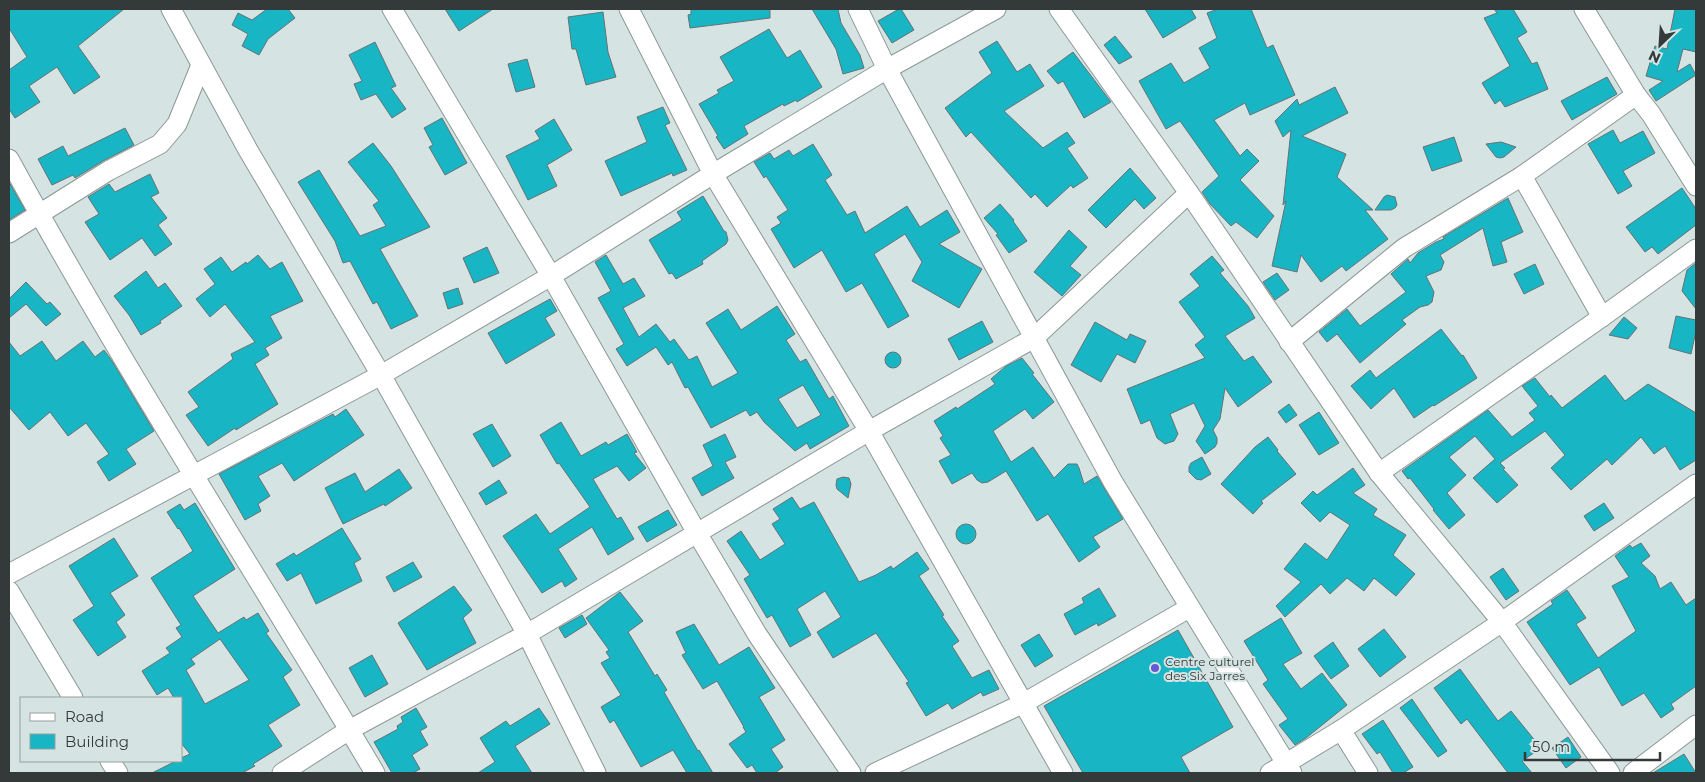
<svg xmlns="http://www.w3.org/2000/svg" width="1705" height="782" font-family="Montserrat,sans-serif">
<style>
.building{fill:#18b5c4;stroke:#657274;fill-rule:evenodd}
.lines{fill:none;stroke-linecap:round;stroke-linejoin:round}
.minor-casing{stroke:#8b9896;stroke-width:21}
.minor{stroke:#fff;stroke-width:19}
.poi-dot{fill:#645bd4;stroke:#d5e4e2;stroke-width:2}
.labels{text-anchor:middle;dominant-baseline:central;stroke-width:4;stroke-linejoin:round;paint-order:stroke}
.poi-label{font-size:12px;fill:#343a39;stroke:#d5e4e2;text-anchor:start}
</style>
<rect width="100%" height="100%" fill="#d5e4e2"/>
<!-- building -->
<g class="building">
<polygon points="9,9 124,9 78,46 100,77 74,94 57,67 29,86 40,102 15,118 9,109 9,70 27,57 9,28"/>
<polygon points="267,9 288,9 295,18 268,39 259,55 242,46 248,34 232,25 238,13 252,20"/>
<polygon points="445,9 493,9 459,31"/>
<polygon points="691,9 770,9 770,18 690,28 688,15 691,14"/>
<polygon points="812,9 838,9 841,23 860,55 864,68 843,74 836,49"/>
<polygon points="899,9 901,9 914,30 892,43 878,21"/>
<polygon points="1145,9 1191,9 1196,18 1163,38"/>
<polygon points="1218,9 1251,9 1267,48 1273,45 1295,95 1250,115 1245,103 1214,120 1240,156 1247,149 1259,161 1240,180 1274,216 1257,238 1236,222 1231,226 1210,204 1202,192 1219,176 1180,121 1166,129 1139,81 1171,63 1184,83 1210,68 1199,48 1217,38 1207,13"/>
<polygon points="1494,9 1513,9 1527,32 1517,38 1532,64 1537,62 1548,89 1505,107 1500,100 1495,104 1482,83 1510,66 1484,18 1497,13"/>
<polygon points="1675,9 1696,9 1696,52 1683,49 1677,72 1690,64 1696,75 1656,101 1649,90 1663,81 1646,76 1655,46 1667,49"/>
<polygon points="603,12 608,52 616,77 586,85 576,49 572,49 568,17"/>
<polygon points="769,29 787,58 800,50 822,87 797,102 796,100 784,106 783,104 744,126 748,134 724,149 716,137 718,136 699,104 719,93 717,90 734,81 720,57"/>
<polygon points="1115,36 1132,57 1119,64 1104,45"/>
<polygon points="997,41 1017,72 1030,64 1044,86 1004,111 1043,148 1067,132 1075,143 1067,148 1088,178 1073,188 1071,185 1047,207 1035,194 1031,198 971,132 966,137 945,108 992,73 979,52"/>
<polygon points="375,42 396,86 391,88 406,109 392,118 376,94 361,100 354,84 362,81 349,55"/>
<polygon points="1073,52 1111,102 1084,118 1063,81 1058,84 1047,71"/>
<polygon points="527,59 535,87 516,92 508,64"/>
<polygon points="1607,77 1617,94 1572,120 1561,101"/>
<polygon points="1335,87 1348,113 1302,136 1346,154 1337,177 1373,210 1365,210 1388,239 1346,271 1342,266 1321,282 1301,255 1297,272 1272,266 1286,201 1283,205 1291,130 1283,137 1275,121 1297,99 1299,105"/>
<polygon points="663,107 670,123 665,125 687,170 673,176 672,173 621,196 605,161 647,142 637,117"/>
<polygon points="442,118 467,163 445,175 429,147 433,145 424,128"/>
<polygon points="554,119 572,150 547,165 557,186 528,200 506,156 540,139 535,131"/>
<polygon points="125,128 134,145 103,161 75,178 73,175 52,185 38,159 63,146 68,156"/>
<polygon points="1613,130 1620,143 1643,131 1655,153 1623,171 1632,186 1618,194 1588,144"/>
<polygon points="1454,137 1462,161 1432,171 1423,147"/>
<polygon points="1501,142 1516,147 1504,157 1500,158 1496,157 1486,144"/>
<polygon points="373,143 391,166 430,227 380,249 418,316 391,329 377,302 373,304 350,261 343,263 335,241 298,182 319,170 360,236 386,226 373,205 379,201 348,162"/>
<polygon points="813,144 832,175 825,180 847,215 855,211 865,233 907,206 920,227 947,210 960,232 939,244 982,269 959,308 912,281 922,262 905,234 874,254 909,316 888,328 862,283 846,292 822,250 794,268 771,229 781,223 777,217 788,210 766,176 764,178 754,162 770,153 774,159 789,150 793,156"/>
<polygon points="1130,168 1156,198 1144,209 1135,199 1106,228 1088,210"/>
<polygon points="150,174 159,193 151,197 167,218 158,225 172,244 155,256 142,238 110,260 85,222 99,214 88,197 109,184 115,192"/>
<polygon points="9,182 25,210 9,220"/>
<polygon points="1682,188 1696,209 1696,225 1658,254 1652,247 1645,252 1626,227"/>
<polygon points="1387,195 1395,197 1397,205 1395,208 1391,210 1375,210 1384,197"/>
<polygon points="703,196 724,231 726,232 728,240 726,244 702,261 703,264 676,279 672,273 669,274 649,240 682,220 677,212"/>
<polygon points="1508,198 1523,232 1501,242 1507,262 1493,266 1483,228 1440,255 1444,262 1441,270 1426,276 1434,292 1432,302 1428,305 1420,307 1402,320 1406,324 1360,363 1337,334 1327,342 1319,332 1347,309 1360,326 1406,292 1391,274 1408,259 1410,263 1418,253 1436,242 1444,239 1443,237"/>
<polygon points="1000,204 1014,220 1013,221 1027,241 1009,253 996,235 998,234 984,218"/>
<polygon points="1069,230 1087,247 1070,266 1081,275 1062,296 1034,272"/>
<polygon points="487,247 499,273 474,283 463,258"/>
<polygon points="258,255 270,269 282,262 303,301 270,316 282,338 265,348 269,355 255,364 278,404 236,430 235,428 208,446 186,415 199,407 188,392 233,359 231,354 255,342 225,304 210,317 196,299 215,284 204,269 221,257 232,272 246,262 247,264"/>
<path d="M 606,255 L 623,284 L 634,278 L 645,296 L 623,308 L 639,337 L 656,324 L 670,342 L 674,339 L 689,360 L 697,356 L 712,387 L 738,373 L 706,323 L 728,309 L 741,330 L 777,306 L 795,334 L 786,340 L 800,362 L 806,359 L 829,399 L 833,396 L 849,426 L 810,449 L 807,443 L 795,451 L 764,422 L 757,412 L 750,416 L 746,410 L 711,428 L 688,387 L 685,388 L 672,362 L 668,365 L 656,347 L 627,366 L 616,349 L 624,344 L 598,298 L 611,291 L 595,262 ZM 803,385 L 821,415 L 797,428 L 778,399 Z"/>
<polygon points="1212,256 1224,270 1220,273 1248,306 1255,318 1225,336 1244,361 1253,356 1272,382 1238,407 1225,388 1220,419 1213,430 1217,438 1217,443 1215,447 1205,454 1196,441 1205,426 1194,403 1170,414 1178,434 1174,441 1165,444 1157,438 1150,420 1141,424 1127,389 1205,358 1195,345 1205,337 1179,302 1200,286 1190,274"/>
<polygon points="1696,263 1696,309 1682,291 1687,270"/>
<polygon points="1535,264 1544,284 1524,294 1514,274"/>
<polygon points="146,271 158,288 165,283 182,306 160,321 161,323 141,335 129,315 114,296"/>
<polygon points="1277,273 1289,290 1275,300 1263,282"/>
<polygon points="26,282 47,304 50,302 61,314 46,326 26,304 9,318 9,299"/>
<polygon points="458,288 463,304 448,309 443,293"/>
<polygon points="550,299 557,311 545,318 555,335 506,364 488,333"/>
<polygon points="1676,316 1696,320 1696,331 1691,354 1669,348"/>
<polygon points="1624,317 1637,328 1628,339 1609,335"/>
<polygon points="982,321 993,342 959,360 948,339"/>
<polygon points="1095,322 1127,340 1130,334 1146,341 1135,363 1117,354 1101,382 1071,365"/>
<polygon points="1441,329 1462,356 1463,355 1477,378 1434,406 1433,405 1414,418 1394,388 1371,409 1351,386 1370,370 1376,378"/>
<polygon points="42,341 56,361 83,341 95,357 104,350 112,361 154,431 126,449 136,464 109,481 97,462 109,454 86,423 68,436 50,412 29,430 9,407 9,342 20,356"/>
<circle cx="893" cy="360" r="8"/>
<polygon points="1022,358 1034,373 1032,374 1054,402 1033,419 1025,409 993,431 1011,462 1033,447 1054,478 1068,464 1077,464 1079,468 1084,484 1097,476 1123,519 1093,537 1100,547 1079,562 1048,514 1037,521 1006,471 988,482 982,483 977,480 972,473 952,484 939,461 951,455 940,438 943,436 934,421 956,407 957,409 995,384 991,379 1006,366"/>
<polygon points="1605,375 1625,401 1648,384 1696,413 1696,460 1680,470 1665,446 1654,454 1641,437 1612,465 1607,459 1571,490 1551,468 1565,455 1545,431 1500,463 1505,468 1503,469 1518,485 1497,503 1473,478 1495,459 1475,436 1449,457 1466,475 1447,493 1465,515 1449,529 1433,510 1434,509 1410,478 1408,479 1402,471 1488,410 1512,437 1535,420 1529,413 1538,406 1522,386 1535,378 1550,397 1551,395 1562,408"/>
<polygon points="1289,404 1297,415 1286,423 1278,412"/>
<polygon points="346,409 364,435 294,481 282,463 258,476 270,496 258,504 261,511 245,520 219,474 333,414 335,417"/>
<polygon points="1319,412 1339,443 1319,455 1299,425"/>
<polygon points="561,422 581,456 606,442 608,445 627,434 637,452 634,453 646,468 629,481 617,466 593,479 617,519 621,517 634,539 608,555 592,527 558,549 577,579 565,587 562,581 542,593 503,536 536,514 550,534 590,507 559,463 557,464 540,435"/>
<polygon points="492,424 511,456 493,467 473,434"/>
<polygon points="725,434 736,457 725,462 734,478 702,496 692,478 713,466 703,445"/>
<polygon points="1268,437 1278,450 1277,451 1296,474 1261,501 1263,503 1253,514 1221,484 1255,447"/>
<polygon points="1202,457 1211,474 1201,480 1196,479 1189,472 1189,467 1191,463"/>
<polygon points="1353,468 1365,485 1353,493 1377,509 1373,515 1406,535 1393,555 1415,574 1396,596 1374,578 1364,591 1347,578 1330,594 1321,584 1285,617 1276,606 1301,582 1284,569 1305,543 1327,560 1350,525 1330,512 1320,522 1301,503 1313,491 1317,495"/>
<polygon points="399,469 412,488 385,506 384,504 343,524 325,488 355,473 365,492"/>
<polygon points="843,477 849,478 851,484 848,498 837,489 836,485 837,479"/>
<polygon points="499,480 507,493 486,505 479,493"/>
<polygon points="792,497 800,509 814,502 859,582 876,575 891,566 893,569 917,552 929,569 919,576 944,615 942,616 959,641 952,646 972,678 989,670 999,689 983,696 981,692 952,709 948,703 926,716 906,683 909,682 876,633 833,658 817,632 841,617 825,591 797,609 811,635 790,647 772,615 767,618 744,579 750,575 727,541 741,531 760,560 785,544 772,524 780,519 773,509"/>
<path d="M 195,503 L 235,569 L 193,596 L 218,633 L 244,617 L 246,620 L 258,613 L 269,631 L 266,633 L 292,670 L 283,677 L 300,705 L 268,725 L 282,746 L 253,764 L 255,766 L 242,773 L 152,773 L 176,761 L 181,761 L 181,758 L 190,754 L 181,743 L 181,698 L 174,698 L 168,688 L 157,695 L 142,671 L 170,653 L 166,648 L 182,637 L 176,628 L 181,625 L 151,578 L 193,551 L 179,528 L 178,529 L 167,512 L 180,504 L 184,510 ZM 220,639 L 249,680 L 205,704 L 186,670 L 195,664 L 191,659 Z"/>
<polygon points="1604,503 1614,518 1594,531 1584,516"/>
<polygon points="668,510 677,525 647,542 638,527"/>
<circle cx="966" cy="534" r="10"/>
<polygon points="342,528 361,559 354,563 362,581 316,604 301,573 287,581 276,564 294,553 296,556"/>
<polygon points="114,538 138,576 110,593 125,615 116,622 126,637 98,656 73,620 94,606 69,566"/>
<polygon points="1641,543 1650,556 1641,563 1655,576 1660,589 1671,582 1686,605 1696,598 1696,686 1671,704 1674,709 1661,718 1644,693 1622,706 1599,667 1570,685 1527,622 1553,604 1551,601 1567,590 1586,618 1576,624 1598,658 1636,631 1612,586 1629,577 1615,556 1630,545 1632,548"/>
<polygon points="413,562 422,577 394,592 386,577"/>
<polygon points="1503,568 1519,591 1506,600 1490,577"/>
<polygon points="454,586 472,610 463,618 476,643 427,670 398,623"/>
<polygon points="1099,588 1116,616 1098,626 1097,623 1075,635 1064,614 1084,603 1082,598"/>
<polygon points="620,592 643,621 628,632 655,676 657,674 667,690 664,692 698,751 699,750 713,773 687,773 673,750 641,767 614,720 610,723 601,707 621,695 601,663 610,658 606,652 609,650 586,618"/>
<polygon points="582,615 587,624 565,638 559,628"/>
<polygon points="1281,618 1302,653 1283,664 1301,689 1322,673 1347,705 1306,738 1295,745 1279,725 1288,719 1263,684 1268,680 1244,641"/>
<polygon points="694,624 719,665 749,647 775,688 759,697 785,740 771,749 783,767 775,773 757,773 752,765 747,768 729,744 746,732 743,727 744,727 717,681 703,689 682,655 686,653 676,632"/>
<polygon points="1384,629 1406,657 1380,677 1358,649"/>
<polygon points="1178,630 1233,727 1181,757 1190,773 1083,773 1044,706"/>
<polygon points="1039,634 1053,656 1035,667 1021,645"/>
<polygon points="1333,642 1349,666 1331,679 1314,656"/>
<polygon points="372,655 388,684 365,697 349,668"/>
<polygon points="1460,669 1498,721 1511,711 1541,748 1522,761 1532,773 1508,773 1467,719 1461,724 1434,688"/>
<polygon points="1412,699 1447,751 1438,757 1400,708"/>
<polygon points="416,708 427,727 420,731 428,745 412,755 420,769 413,773 392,773 374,742 398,729 397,726 403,722 401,717"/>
<polygon points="539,708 550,724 515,746 532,773 478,773 495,762 480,738 506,721 510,726"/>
<polygon points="1383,720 1413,767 1403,773 1393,773 1380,752 1377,754 1362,734"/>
<polygon points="1568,737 1581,757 1566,768 1552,748"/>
<polygon points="1684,754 1696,773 1653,773"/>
</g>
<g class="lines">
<!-- minor casing -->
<g class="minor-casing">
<g id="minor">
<polyline points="171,9 248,150 381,375 527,634 596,773"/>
<polyline points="392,9 551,276 697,533 757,634 851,773"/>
<polyline points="629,9 713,174 869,431 1063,773"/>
<polyline points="858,9 887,69 1113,482 1292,773"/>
<polyline points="1059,9 1189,193 1379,473 1502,622 1610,773"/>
<polyline points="1584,9 1636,95"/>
<path d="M 9,159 C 123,368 253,568 375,773"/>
<polyline points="1522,176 1602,317"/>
<polyline points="9,233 108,171 160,144 177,124 201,65"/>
<polyline points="1289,342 1404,248 1522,176 1636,95 1651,114 1696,186"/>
<polyline points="1379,473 1602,317 1696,249"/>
<polyline points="9,574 381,375 551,276 713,174 887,69 996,9"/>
<polyline points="9,591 73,698"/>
<polyline points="1341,730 1368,773"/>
<polyline points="110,761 118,773"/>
<polyline points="282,773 349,730 527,634 869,431 1034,338 1189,193"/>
<polyline points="875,773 1022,704 1189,608"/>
<polyline points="1270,773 1341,730 1502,622 1696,484"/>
<polyline points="1633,773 1696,725"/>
</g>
</g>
<!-- minor -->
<use href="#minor" class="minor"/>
</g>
<!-- markers -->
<circle class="poi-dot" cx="1155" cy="668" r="5"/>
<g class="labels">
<!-- poi labels -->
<g class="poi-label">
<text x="1165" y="661">Centre culturel<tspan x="1165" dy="14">des Six Jarres</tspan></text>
</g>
</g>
<!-- border -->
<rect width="1705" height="782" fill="none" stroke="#343a39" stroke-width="20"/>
<!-- legend -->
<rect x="20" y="697" width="162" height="65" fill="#d5e4e2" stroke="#95a09e"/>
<rect x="30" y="713" width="25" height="8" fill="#ffffff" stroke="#95a09e"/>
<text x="65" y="722" font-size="15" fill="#343a39">Road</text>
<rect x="30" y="734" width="25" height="15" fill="#18b5c4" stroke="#95a09e"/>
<text x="65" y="747" font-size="15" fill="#343a39">Building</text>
<!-- north arrow -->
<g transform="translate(1660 45) rotate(205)" stroke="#d5e4e2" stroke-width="4" paint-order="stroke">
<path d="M0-4L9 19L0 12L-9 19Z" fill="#343a39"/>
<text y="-8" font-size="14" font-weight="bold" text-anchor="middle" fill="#343a39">N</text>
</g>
<!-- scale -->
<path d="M1525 752v8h135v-8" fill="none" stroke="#343a39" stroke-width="2.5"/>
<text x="1532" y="752" font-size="15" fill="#343a39" stroke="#d5e4e2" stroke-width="4" paint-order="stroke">50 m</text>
</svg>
